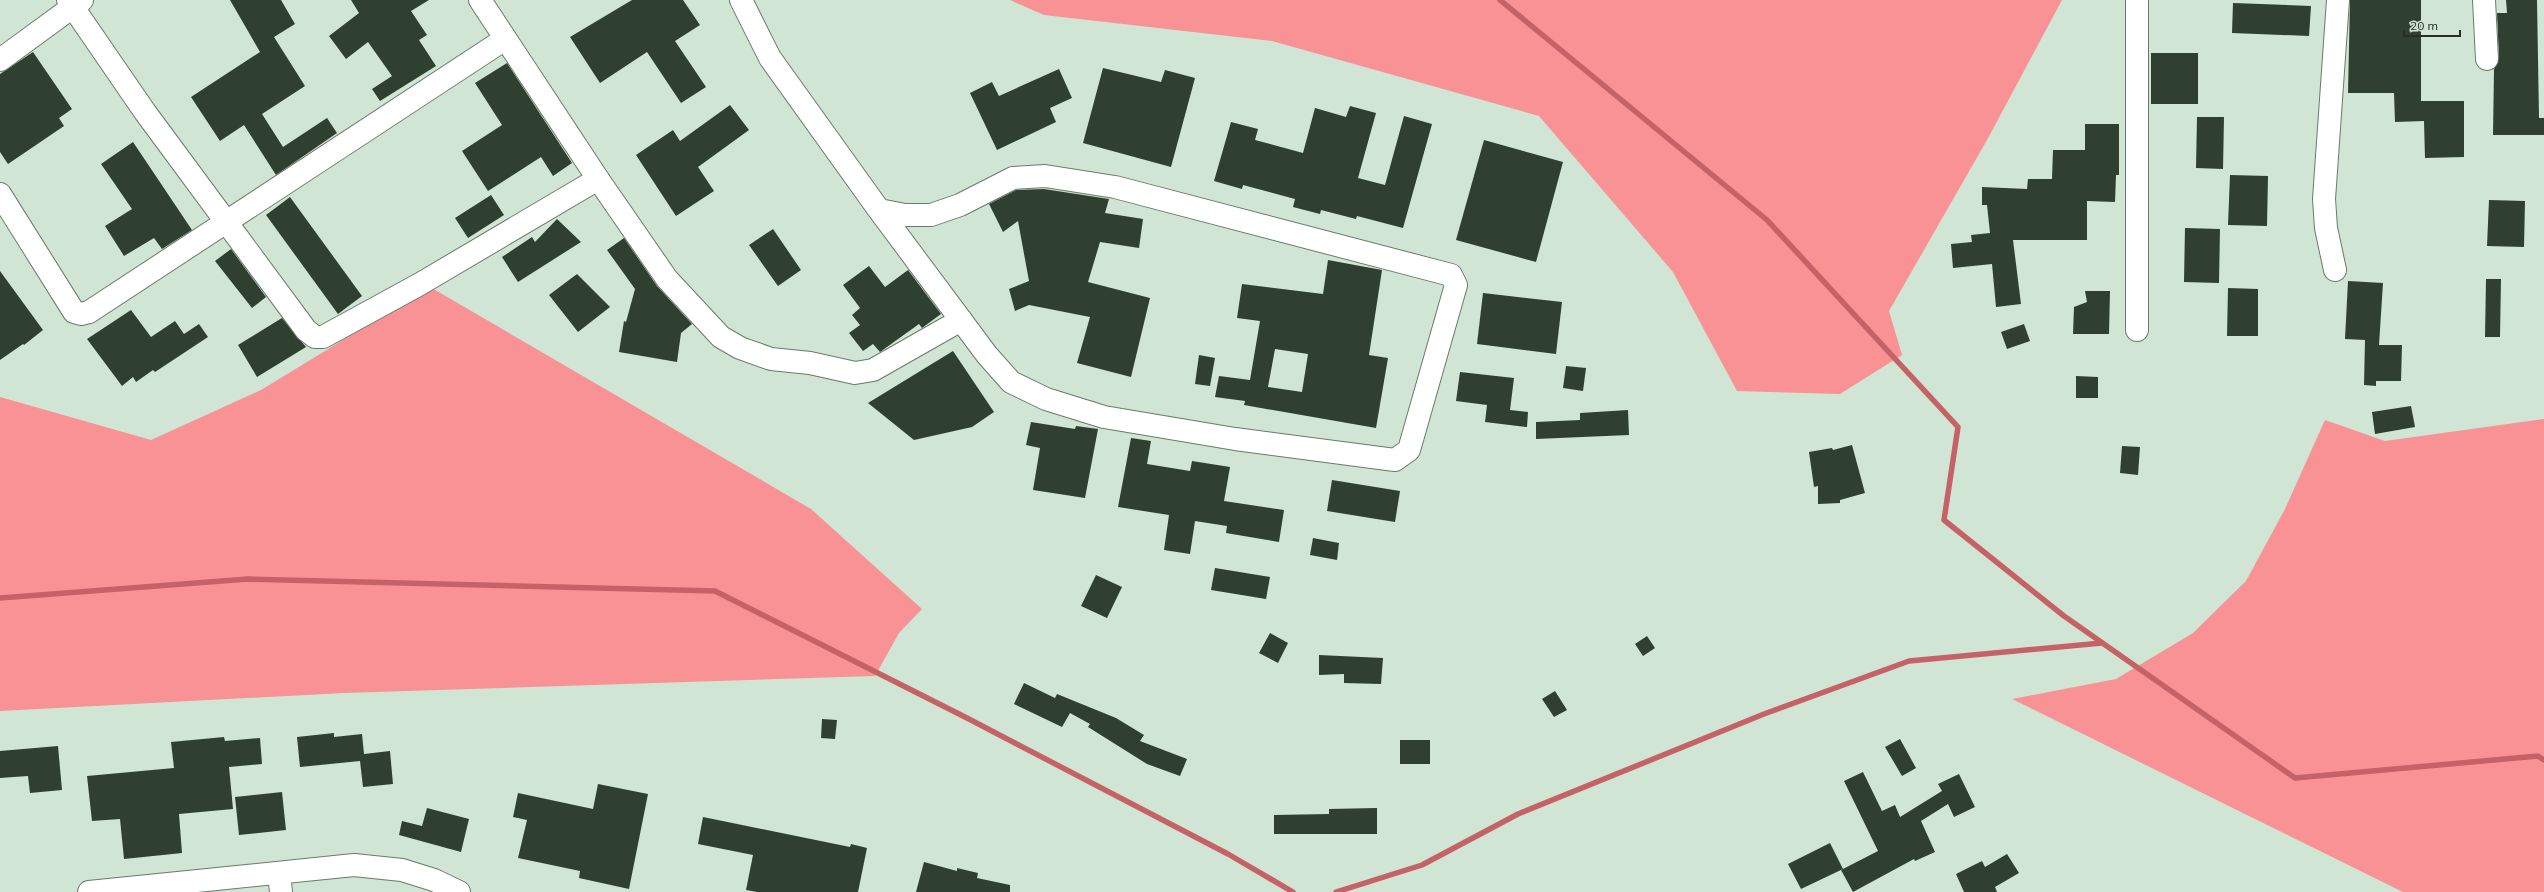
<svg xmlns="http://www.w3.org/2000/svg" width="2544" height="892" font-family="Mulish,sans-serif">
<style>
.green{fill:#f89295}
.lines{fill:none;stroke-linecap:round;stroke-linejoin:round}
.stream{stroke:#c56267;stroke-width:5.5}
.building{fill:#2f4031;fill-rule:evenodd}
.street-casing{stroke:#687b6b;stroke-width:24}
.street{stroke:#fff;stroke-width:22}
</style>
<rect width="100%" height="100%" fill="#d0e5d3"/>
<!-- green -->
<g class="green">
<polygon points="1010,0 2062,0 1987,140 1889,311 1902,355 1840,394 1737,391 1673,272 1539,116 1272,41 1044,15"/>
<polygon points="430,287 811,509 922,609 899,633 875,676 344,693 0,711 0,397 151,440 261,390"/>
<polygon points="2544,419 2544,892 2403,892 2012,699 2116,679 2193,633 2246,581 2285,509 2325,420 2385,441"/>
</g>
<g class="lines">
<!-- stream -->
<g class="stream">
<polyline points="1500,0 1767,220 1958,427 1944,520 2064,616 2295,778 2538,756 2544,760"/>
<polyline points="0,598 248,579 715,591 967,718 1228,854 1293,892"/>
<polyline points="1336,892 1422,865 1518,814 1764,714 1909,661 2102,643"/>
</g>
</g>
<!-- building -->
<g class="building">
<polygon points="230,0 281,0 295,24 274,37 305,86 262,114 283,147 327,118 337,133 276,175 244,125 220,141 191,97 260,52"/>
<polygon points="351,0 429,0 411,11 427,35 419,40 436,66 380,101 372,89 392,76 368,42 346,59 329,36 359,13"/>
<polygon points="632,0 683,0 700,25 675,41 706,87 681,103 647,52 600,83 570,37"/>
<polygon points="2350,0 2421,0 2421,101 2464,101 2464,157 2425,158 2424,121 2395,122 2394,93 2348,93"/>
<polygon points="2506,0 2537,0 2539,118 2544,118 2544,135 2493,135 2494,69 2499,58 2497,13 2507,13"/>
<polygon points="2233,3 2311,6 2309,36 2232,33"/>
<polygon points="33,52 72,109 59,118 64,126 8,164 0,152 0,74"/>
<rect x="2151" y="53" width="47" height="51"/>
<polygon points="507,63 572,163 553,176 541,157 488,191 462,151 502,125 475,83"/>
<polygon points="1103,68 1161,82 1165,70 1195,78 1171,167 1083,143"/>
<polygon points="1059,69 1072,98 1050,108 1056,122 997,150 970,93 992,82 999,96"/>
<polygon points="730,105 749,130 698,167 714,191 676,216 636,155 673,130 680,141"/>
<polygon points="1350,106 1376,113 1358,178 1385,185 1404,116 1432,124 1403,228 1357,216 1356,219 1321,210 1320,214 1293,207 1295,199 1243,185 1242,189 1214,181 1231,122 1258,129 1255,140 1303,153 1315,108 1346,117"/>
<polygon points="2197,117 2224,117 2223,169 2196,168"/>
<polygon points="2085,124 2119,124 2119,175 2116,175 2115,202 2087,201 2087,240 2013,240 2021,304 1996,307 1992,264 1953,268 1951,244 1972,242 1971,235 1990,233 1987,205 1982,205 1982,187 2027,189 2028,179 2052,179 2053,150 2085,150"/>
<polygon points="1484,140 1563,162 1536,262 1456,240"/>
<polygon points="133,142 192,230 162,249 154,238 124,256 105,226 132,209 101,164"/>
<polygon points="2230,175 2268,176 2267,226 2228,225"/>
<polygon points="1044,189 1109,199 1105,213 1143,219 1139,248 1100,242 1088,282 1150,298 1131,377 1077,363 1090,317 1029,305 1015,311 1009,289 1029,281 1018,221 1003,232 989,204 1016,190"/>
<polygon points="491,195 504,215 468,238 455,218"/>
<polygon points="290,197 362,296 338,314 266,215"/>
<polygon points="2489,200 2525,201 2524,247 2487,246"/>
<polygon points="557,219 581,242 518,282 502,257 532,237 535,242"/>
<polygon points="2185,228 2220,229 2219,283 2184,282"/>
<polygon points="773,229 801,270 778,286 749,245"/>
<polygon points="624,238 657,286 692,324 681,333 677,362 619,352 624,321 626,322 635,289 607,250"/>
<polygon points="231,249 266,297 252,308 215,261"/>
<path d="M 1328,260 L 1382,270 L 1369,355 L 1388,358 L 1376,428 L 1244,405 L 1245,401 L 1215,397 L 1219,376 L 1250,380 L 1260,321 L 1237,318 L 1242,284 L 1323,294 ZM 1275,349 L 1308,354 L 1302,392 L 1268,387 Z"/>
<polygon points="869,266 885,287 908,270 941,314 922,328 919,324 880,352 873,344 863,351 849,333 860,325 852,315 860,308 843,285"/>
<polygon points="0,271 43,330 24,345 23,344 0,360"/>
<polygon points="577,274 610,307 578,332 549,295"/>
<polygon points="2486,279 2501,279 2500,337 2485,337"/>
<polygon points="2348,281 2383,283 2379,345 2402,345 2401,381 2376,381 2376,386 2364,385 2365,340 2345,339"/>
<polygon points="2228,288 2258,289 2258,336 2227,336"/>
<polygon points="2085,291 2110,291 2109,334 2073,334 2074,307 2087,302"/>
<polygon points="1483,293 1562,302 1556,354 1477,344"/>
<polygon points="131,310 151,337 175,321 184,334 199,324 208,337 155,372 153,370 136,382 133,377 122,386 87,339"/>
<polygon points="282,318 306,347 257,377 238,345"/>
<polygon points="2024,324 2030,341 2007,349 2001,332"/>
<polygon points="953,351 994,412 972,427 914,440 868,403"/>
<polygon points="1199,355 1215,358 1210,386 1195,384"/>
<polygon points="1566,366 1586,368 1583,391 1563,388"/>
<polygon points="1460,372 1514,378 1510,410 1528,412 1527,427 1485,422 1487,405 1456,401"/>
<polygon points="2076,376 2098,377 2098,398 2076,398"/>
<polygon points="2411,406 2415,427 2375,434 2372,412"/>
<polygon points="1628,410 1629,435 1536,439 1536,422 1580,420 1580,413"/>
<polygon points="1031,422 1075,429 1076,426 1098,429 1085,498 1033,490 1040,448 1026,445"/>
<polygon points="1131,438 1151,441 1147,464 1190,471 1192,461 1230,467 1224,501 1284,510 1279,542 1226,533 1227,526 1195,521 1190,554 1164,550 1169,515 1118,507"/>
<polygon points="1852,445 1865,493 1840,500 1840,503 1818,504 1818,486 1814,487 1809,452 1832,448 1833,450"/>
<polygon points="2122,446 2140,447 2138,475 2120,473"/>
<polygon points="1332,480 1400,491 1395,522 1327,511"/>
<polygon points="1313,538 1339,543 1337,560 1310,555"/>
<polygon points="1215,568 1270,577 1266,599 1211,590"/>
<polygon points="1096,575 1122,587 1107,618 1081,606"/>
<polygon points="1270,633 1288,643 1278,663 1259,653"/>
<polygon points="1647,636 1655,648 1643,656 1635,644"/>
<polygon points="1319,655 1383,658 1381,684 1344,683 1344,674 1319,675"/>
<polygon points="1024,683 1055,698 1057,694 1116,718 1144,735 1140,741 1187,759 1180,776 1147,764 1088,727 1090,724 1070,713 1062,727 1014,704"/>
<polygon points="1555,691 1567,710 1554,717 1542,699"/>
<polygon points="822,719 837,720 835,739 821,738"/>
<polygon points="334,733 334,737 362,734 364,754 390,751 393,784 363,787 360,761 300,767 297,737"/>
<polygon points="224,737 225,741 260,738 262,764 229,767 233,809 179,814 182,853 124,859 120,819 92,821 87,776 174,768 171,742"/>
<polygon points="1900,739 1916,768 1902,776 1885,747"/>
<rect x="1400" y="740" width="30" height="24"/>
<polygon points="58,746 62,790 30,793 28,776 0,778 0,751"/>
<polygon points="1863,772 1882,811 1895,805 1900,817 1942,791 1938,784 1959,774 1975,807 1954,817 1948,804 1921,821 1935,852 1915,861 1914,859 1853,892 1841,870 1878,851 1844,781"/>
<polygon points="598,784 648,794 629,889 579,878 580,871 518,858 527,820 513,817 518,793 593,809"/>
<polygon points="282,792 286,830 239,835 235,797"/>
<polygon points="427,808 469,819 461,852 399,835 402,821 422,826"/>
<polygon points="1377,808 1377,834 1274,834 1274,815 1329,814 1329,809"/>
<polygon points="703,817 850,847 851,844 867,848 858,892 757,892 746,890 753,855 698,844"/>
<polygon points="1830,843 1843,869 1801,889 1788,864"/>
<polygon points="2007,854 2019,873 1995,887 1997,892 1964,892 1956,874 1982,861 1985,867"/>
<polygon points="924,862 957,871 957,868 978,873 977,878 1010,885 1010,892 916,892"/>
</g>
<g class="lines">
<!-- street casing -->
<g class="street-casing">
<g id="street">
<polyline points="68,0 145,112 306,330 315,337 323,337 420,284 598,179"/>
<polyline points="480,0 598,179 667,279 721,337 740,348 771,359 810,363 855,373 873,370 961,320"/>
<polyline points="741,0 770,58 879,210 987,355 1011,382 1046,399 1104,417 1235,439 1395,460 1409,450 1456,285 1451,275 1115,187 1045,176 1013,178 960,205 931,215 905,215 879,210"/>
<polyline points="2137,0 2137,330"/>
<polyline points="2484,0 2487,59"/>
<polyline points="0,60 82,0"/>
<polyline points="0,194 74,312 81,314 89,312 505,39"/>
<polyline points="2335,270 2326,228 2324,199 2338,0"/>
<polyline points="279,873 281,892"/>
<polyline points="89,892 354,865 402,870 434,880 459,892"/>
</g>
</g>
<!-- street -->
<use href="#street" class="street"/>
</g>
<!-- scale -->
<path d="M2404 30v6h56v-6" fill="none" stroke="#262e27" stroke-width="2"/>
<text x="2410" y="30" font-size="12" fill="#262e27" stroke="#d0e5d3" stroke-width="3" paint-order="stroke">20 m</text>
</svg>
